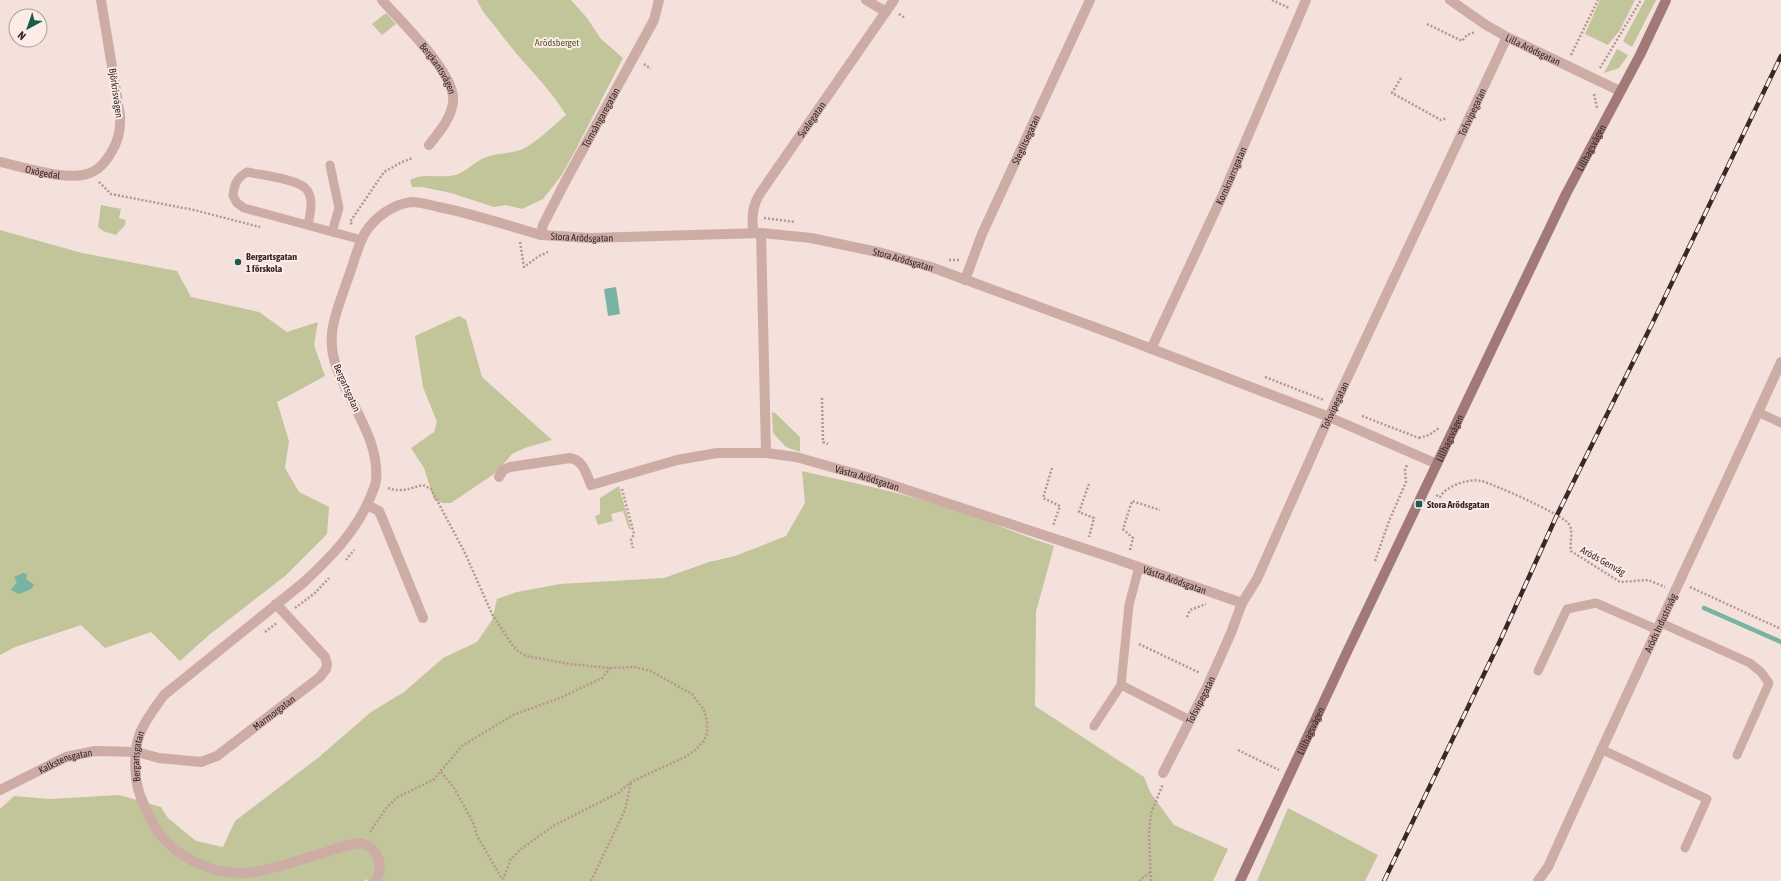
<svg xmlns="http://www.w3.org/2000/svg" width="1781" height="881" font-family="'Asap Condensed',sans-serif">
<style>
.green{fill:#c2c49a}
.water{fill:#78b3a4}
.lines{fill:none;stroke-linecap:round;stroke-linejoin:round}
.stream{stroke:#78b3a4;stroke-width:4.5}
.path{stroke:#b99590;stroke-width:2.5;stroke-dasharray:2 2;stroke-linecap:butt}
.lane{stroke:#cdaca6;stroke-width:9}
.street{stroke:#cdaca6;stroke-width:10}
.secondary{stroke:#a17a77;stroke-width:10}
.rail-casing{stroke:#382827;stroke-width:4.5}
.rail{stroke:#fbece8;stroke-width:3;stroke-dasharray:9;stroke-linecap:butt}
.poi-dot{fill:#1a5d4e;stroke:#fbece8;stroke-width:1.5}
.labels{text-anchor:middle;dominant-baseline:central;stroke-width:4;stroke-linejoin:round;paint-order:stroke}
.park-label{font-size:10px;fill:#555929;stroke:#fbece8}
.street-label{font-size:10px;fill:#382827;stroke:#fbece8}
.poi-label{font-size:10px;font-weight:bold;fill:#382827;stroke:#fbece8;text-anchor:start}
</style>
<rect width="100%" height="100%" fill="#f4e1db"/>
<!-- green -->
<g class="green">
<path d="M 477,0 L 571,0 L 587,18 L 601,39 L 623,58 L 574,153 L 561,176 L 543,199 L 522,209 L 506,205 L 494,207 L 451,193 L 422,187 L 412,187 L 410,180 C 424,172 439,179 455,175 C 465,173 474,162 484,158 C 495,153 506,154 517,151 C 530,149 555,124 566,115 C 547,84 519,60 498,30 C 490,20 482,12 477,0 Z"/>
<polygon points="1600,0 1635,0 1620,30 1608,45 1585,34"/>
<polygon points="1645,0 1656,0 1632,47 1623,41"/>
<polygon points="386,13 396,24 382,35 372,24"/>
<polygon points="1617,49 1628,55 1627,57 1619,68 1604,73"/>
<polygon points="101,205 121,209 119,218 126,220 125,225 116,235 103,231 98,227"/>
<polygon points="0,230 82,253 177,271 191,297 259,312 287,332 318,322 314,345 325,376 277,402 289,441 285,468 299,492 329,507 327,534 285,576 209,635 180,661 151,632 105,648 81,625 15,647 0,655"/>
<polygon points="459,316 466,320 482,377 552,440 525,448 512,454 497,472 451,503 443,503 434,500 424,468 411,448 434,432 437,422 423,387 415,336"/>
<polygon points="772,412 775,413 800,437 800,452 786,447 773,433"/>
<path d="M 802,471 C 845,481 888,490 930,502 C 973,513 1012,533 1054,546 L 1036,612 L 1035,706 L 1144,777 L 1150,792 L 1174,825 L 1228,849 L 1213,881 L 368,881 L 366,879 L 364,881 L 0,881 L 0,809 L 14,796 L 50,799 L 119,795 L 161,807 L 168,818 L 196,841 L 223,847 L 235,821 L 319,757 L 371,712 L 404,692 L 443,658 L 477,642 L 492,620 L 497,599 L 517,592 L 560,584 L 664,578 L 709,562 L 735,556 L 786,536 L 805,503 Z"/>
<polygon points="619,486 631,529 629,529 623,511 611,514 613,521 598,525 595,516 600,514 600,498"/>
<polygon points="1288,808 1378,855 1365,881 1257,881"/>
</g>
<!-- water -->
<g class="water">
<polygon points="616,287 620,314 608,316 604,289"/>
<polygon points="23,573 27,574 26,579 34,585 31,589 19,594 11,590 17,582 14,577"/>
</g>
<g class="lines">
<!-- stream -->
<polyline class="stream" points="1704,608 1781,642"/>
<!-- path -->
<g class="path">
<polyline points="1272,0 1289,8"/>
<polyline points="899,14 905,18"/>
<polyline points="1427,24 1462,41 1467,35 1475,32"/>
<polyline points="1571,55 1598,0"/>
<polyline points="644,64 651,69"/>
<polyline points="1600,68 1641,0"/>
<polyline points="1401,78 1392,93 1441,120 1447,118"/>
<polyline points="1594,94 1597,108"/>
<polyline points="99,182 111,194 194,210 260,227"/>
<polyline points="764,218 795,222"/>
<polyline points="352,224 350,222 384,172 402,162 413,158"/>
<polyline points="520,242 524,267 539,256 548,252"/>
<polyline points="949,260 960,260"/>
<polyline points="1265,377 1324,400"/>
<polyline points="822,398 823,442 828,444"/>
<polyline points="1362,416 1419,438"/>
<polyline points="1419,438 1429,435 1439,428"/>
<polyline points="1052,468 1043,498 1060,506 1053,526"/>
<polyline points="1089,484 1079,512 1094,518 1089,537"/>
<path d="M 388,488 C 402,493 410,488 423,485 L 431,489 L 465,553 L 492,614 L 513,646 L 518,651 L 526,656 L 570,664 L 610,668 L 635,667 L 651,671 L 692,694 L 704,710 L 707,722 L 707,733 L 704,741 L 695,750 L 685,757 L 631,782 L 618,793 L 553,826 L 521,849 L 511,859 L 503,879 L 504,881"/>
<polyline points="622,489 634,534 631,540 633,548"/>
<path d="M 1436,495 L 1440,497 C 1446,486 1469,478 1481,481 C 1494,484 1558,513 1567,522 C 1575,529 1569,542 1571,551 L 1620,582 L 1648,580 L 1665,587"/>
<polyline points="1130,550 1133,538 1123,529 1132,501 1160,510"/>
<polyline points="346,560 354,550"/>
<polyline points="1375,561 1389,521 1406,482 1405,470 1407,465"/>
<polyline points="1690,587 1781,629"/>
<polyline points="295,608 315,593 329,578"/>
<polyline points="1187,617 1190,610 1206,604"/>
<polyline points="265,632 277,623"/>
<polyline points="1139,644 1200,673"/>
<polyline points="1238,750 1279,770"/>
<polyline points="441,772 454,788 473,822 477,836 502,879"/>
<polyline points="370,832 387,807 398,797 433,780 462,746 513,715 560,698 602,678 610,668"/>
<polyline points="591,881 625,810 631,782"/>
<polyline points="1139,881 1150,872"/>
<polyline points="1151,881 1149,833 1151,813 1163,784"/>
</g>
<!-- lane -->
<g class="lane">
<polyline points="330,165 339,208 332,232"/>
<path d="M 308,225 C 310,214 314,200 307,190 C 300,179 261,175 247,172 C 237,178 234,184 233,196 L 237,203 L 244,208 L 362,240"/>
<polyline points="1758,412 1781,423"/>
<polyline points="1139,567 1129,605 1121,685 1190,720"/>
<polyline points="1661,623 1750,663 1761,672 1769,683 1737,755"/>
<polyline points="1538,671 1567,609 1596,603 1658,630"/>
<polyline points="1094,726 1121,685"/>
<polyline points="1601,749 1707,799 1685,848"/>
</g>
<!-- street -->
<g class="street">
<path id="s1" d="M 382,0 C 400,21 457,74 453,102 C 451,119 439,132 429,145"/>
<polyline points="866,0 886,12"/>
<path id="s2" d="M 1450,0 L 1486,25 L 1507,37 L 1620,91"/>
<path id="s3" d="M 0,162 C 23,167 73,184 94,171 C 100,168 105,162 109,156 C 118,142 121,131 120,115 L 101,0"/>
<path id="s4" d="M 753,233 C 752,217 752,205 761,192 L 894,0"/>
<polyline points="761,233 766,453"/>
<path id="s5" d="M 541,235 L 543,225 L 565,182 L 654,20 L 659,0"/>
<path id="s6" d="M 965,280 L 982,234 L 1090,0"/>
<path id="s7" d="M 1151,349 L 1224,192 L 1306,0"/>
<path id="s8" d="M 499,477 L 503,470 L 510,467 L 570,458 C 583,460 586,473 591,485 L 677,460 L 717,453 L 766,453 L 796,457 L 874,479 L 1110,557 L 1242,603"/>
<polyline points="367,505 379,511 382,518 423,618"/>
<path id="s9" d="M 1163,773 L 1207,687 L 1231,633 L 1242,603 L 1257,579 L 1329,417 L 1507,37"/>
<path id="s10" d="M 0,790 L 66,757 L 95,751 L 137,752 L 159,758 L 201,762 L 217,756 L 320,677 L 326,669 L 327,664 L 325,657 L 276,604"/>
<path id="s11" d="M 376,881 C 384,865 379,848 361,843 C 346,844 331,851 317,855 C 296,861 276,868 255,872 C 220,877 185,863 162,837 C 153,827 148,814 143,802 C 134,785 133,755 139,736 C 144,721 155,708 164,695 L 303,583 C 329,559 355,533 370,498 C 372,493 375,487 376,481 C 380,439 349,404 336,366 C 325,333 337,312 347,281 C 353,266 357,247 365,233 C 375,217 393,204 412,202 C 420,202 430,205 439,207 C 473,214 507,225 541,235 L 590,238 L 761,233 L 811,238 L 882,253 L 931,267 L 1113,334 L 1329,417 L 1437,464"/>
<path id="s12" d="M 1538,881 L 1548,867 C 1624,698 1704,531 1781,362"/>
</g>
<!-- secondary -->
<path class="secondary" id="s13" d="M 1240,881 L 1346,654 L 1566,194 L 1640,55 L 1666,0"/>
<!-- rail casing -->
<g class="rail-casing">
<polyline id="rail" points="1384,881 1500,641 1557,515 1652,324 1781,56"/>
</g>
<!-- rail -->
<use href="#rail" class="rail"/>
</g>
<!-- markers -->
<g class="poi-dot">
<circle cx="238" cy="262" r="4"/>
<rect x="1415" y="500" width="8" height="8" rx="2"/>
</g>
<g class="labels">
<!-- park labels -->
<g class="park-label">
<text x="557" y="42">Arödsberget</text>
</g>
<!-- street labels -->
<g class="street-label">
<text stroke="none"><textPath href="#s2" startOffset="97">Lilla Arödsgatan</textPath></text>
<text stroke="none"><textPath href="#s1" startOffset="89">Bergkantsvägen</textPath></text>
<text transform="translate(116 93) rotate(82)">Björkrisvägen</text>
<text stroke="none"><textPath href="#s9" startOffset="730">Tofsvipegatan</textPath></text>
<text stroke="none"><textPath href="#s5" startOffset="132">Törnsångaregatan</textPath></text>
<text stroke="none"><textPath href="#s4" startOffset="131">Svalegatan</textPath></text>
<text stroke="none"><textPath href="#s6" startOffset="153">Steglitsegatan</textPath></text>
<text stroke="none"><textPath href="#s13" startOffset="813">Lillhagsvägen</textPath></text>
<text stroke="none"><textPath href="#s3" startOffset="44">Oxögedal</textPath></text>
<text stroke="none"><textPath href="#s7" startOffset="191">Kornknarrsgatan</textPath></text>
<text stroke="none"><textPath href="#s11" startOffset="1217">Stora Arödsgatan</textPath></text>
<text stroke="none"><textPath href="#s11" startOffset="1541">Stora Arödsgatan</textPath></text>
<text transform="translate(347 388) rotate(66)">Bergartsgatan</text>
<text stroke="none"><textPath href="#s9" startOffset="406">Tofsvipegatan</textPath></text>
<text stroke="none"><textPath href="#s13" startOffset="490">Lillhagsvägen</textPath></text>
<text stroke="none"><textPath href="#s8" startOffset="396">Västra Arödsgatan</textPath></text>
<text transform="translate(1603 561) rotate(29)">Aröds Genväg</text>
<text stroke="none"><textPath href="#s8" startOffset="720">Västra Arödsgatan</textPath></text>
<text stroke="none"><textPath href="#s12" startOffset="286">Aröds Industriväg</textPath></text>
<text stroke="none"><textPath href="#s9" startOffset="82">Tofsvipegatan</textPath></text>
<text stroke="none"><textPath href="#s10" startOffset="299">Marmorgatan</textPath></text>
<text stroke="none"><textPath href="#s13" startOffset="166">Lillhagsvägen</textPath></text>
<text stroke="none"><textPath href="#s11" startOffset="348">Bergartsgatan</textPath></text>
<text stroke="none"><textPath href="#s10" startOffset="72">Kalkstensgatan</textPath></text>
</g>
<!-- poi labels -->
<g class="poi-label">
<text x="246" y="256">Bergartsgatan<tspan x="246" dy="12">1 förskola</tspan></text>
<text x="1427" y="504">Stora Arödsgatan</text>
</g>
</g>
<!-- north arrow -->
<g transform="translate(28 28) rotate(220)"><circle r="19" fill="#fbece8" stroke="#ad9e9b"/>
<path d="M0-3L7 15L0 10L-7 15Z" fill="#1a5d4e"/>
<text y="-6" font-size="11" font-weight="bold" text-anchor="middle" fill="#382827">N</text>
</g>
</svg>
